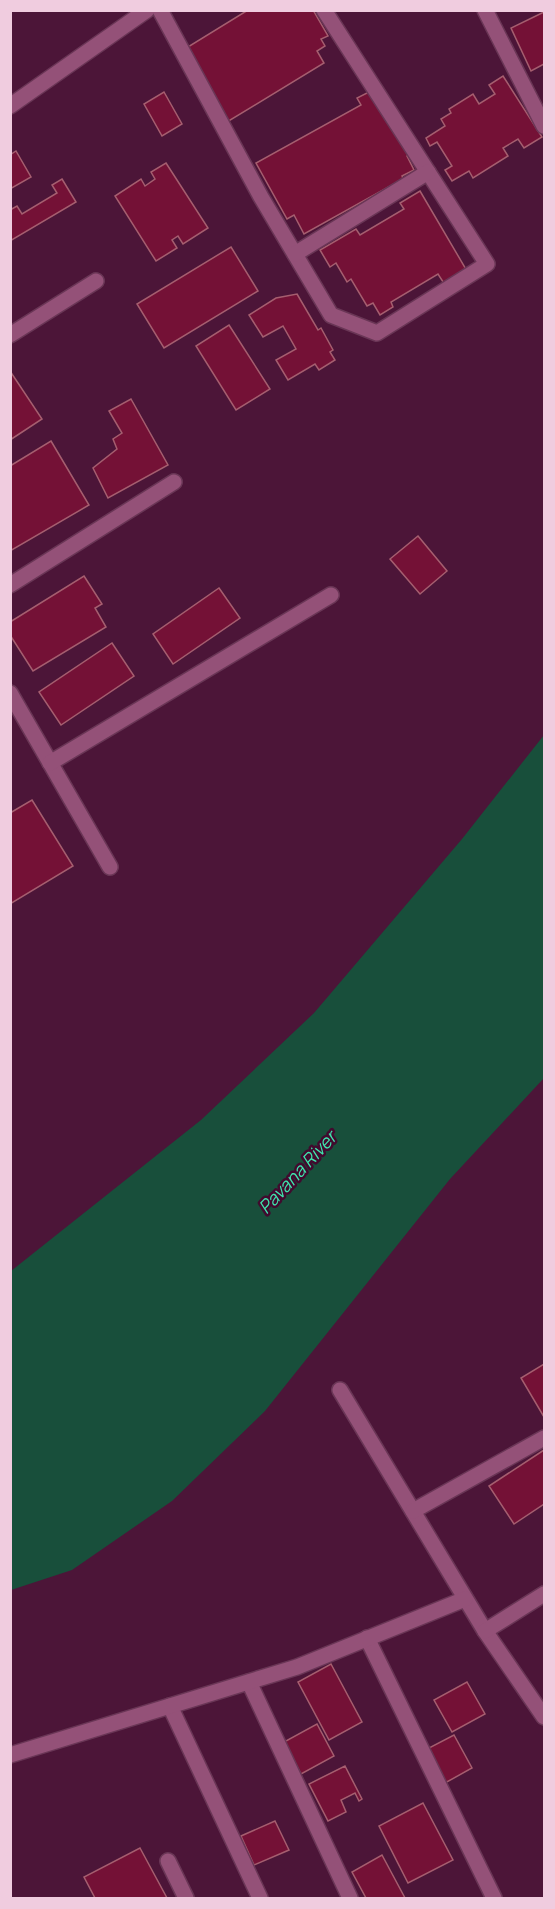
<svg xmlns="http://www.w3.org/2000/svg" width="555" height="1909" font-family="Manrope,sans-serif">
<style>
.water{fill:#184f3b}
.building{fill:#741136;stroke:#a55e6f;stroke-width:1.5}
.lines{fill:none;stroke-linecap:round;stroke-linejoin:round}
.minor-casing{stroke:#6a3656;stroke-width:18}
.minor{stroke:#945178;stroke-width:15}
.labels{text-anchor:middle;dominant-baseline:central;stroke-width:5;stroke-linejoin:round;paint-order:stroke}
.water-label{font-size:18px;font-style:italic;fill:#3fe6ad;stroke:#410a2e}
</style>
<rect width="100%" height="100%" fill="#4c1538"/>
<!-- water -->
<polygon class="water" points="544,735 544,1078 450,1179 265,1411 172,1501 72,1570 11,1590 11,1271 201,1120 314,1013 462,839"/>
<!-- building -->
<g class="building">
<polygon points="248,10 313,10 328,36 321,39 325,46 317,51 324,63 227,122 183,50"/>
<polygon points="544,12 544,64 531,71 511,28"/>
<polygon points="503,76 542,137 524,148 518,139 503,148 508,156 473,178 469,171 452,181 445,170 452,166 437,142 430,146 426,138 445,126 441,119 451,113 449,109 473,94 479,104 495,94 489,85"/>
<polygon points="164,92 182,124 162,136 144,104"/>
<polygon points="369,92 411,154 407,156 414,170 402,176 403,179 304,234 294,215 287,219 256,163 361,105 357,98"/>
<polygon points="16,151 31,177 10,189 10,155"/>
<polygon points="166,163 208,228 183,244 178,236 172,240 177,248 156,261 115,196 141,179 145,186 155,179 151,172"/>
<polygon points="62,179 76,202 10,241 10,210 17,206 22,214 57,193 52,185"/>
<polygon points="420,191 467,271 445,285 438,274 391,302 393,307 380,315 373,303 367,306 351,279 347,282 336,263 330,267 320,250 356,229 360,235 404,209 400,203"/>
<polygon points="231,247 258,291 164,348 137,304"/>
<polygon points="297,294 318,330 321,328 333,350 330,352 335,360 319,370 315,364 288,380 276,360 296,349 283,326 263,337 249,315 276,298"/>
<polygon points="229,325 270,389 236,410 196,346"/>
<polygon points="10,371 42,419 10,440"/>
<polygon points="131,399 168,465 108,498 93,468 117,449 113,439 122,433 109,411"/>
<polygon points="51,441 89,505 10,551 10,466"/>
<polygon points="418,536 447,571 420,594 390,559"/>
<polygon points="84,576 102,604 95,608 106,627 33,671 10,635 10,622"/>
<polygon points="219,588 240,618 173,664 153,634"/>
<polygon points="112,643 134,676 61,725 39,692"/>
<polygon points="32,800 73,866 10,904 10,813"/>
<polygon points="544,1364 544,1417 521,1378"/>
<polygon points="544,1450 544,1504 514,1524 489,1486"/>
<polygon points="331,1664 362,1722 329,1740 298,1682"/>
<polygon points="467,1682 485,1714 452,1732 434,1700"/>
<polygon points="317,1724 334,1756 301,1774 284,1742"/>
<polygon points="454,1735 472,1768 445,1783 427,1749"/>
<polygon points="345,1766 362,1799 359,1801 355,1793 341,1800 346,1812 328,1821 309,1784"/>
<polygon points="423,1803 453,1860 408,1883 379,1826"/>
<polygon points="275,1821 289,1850 254,1865 241,1836"/>
<polygon points="140,1848 167,1898 95,1898 84,1877"/>
<polygon points="382,1855 405,1898 366,1898 352,1872"/>
</g>
<g class="lines">
<!-- minor casing -->
<g class="minor-casing">
<g id="minor">
<polyline points="160,10 261,197 331,315 377,333 487,264 324,10"/>
<polyline points="485,10 544,126"/>
<polyline points="10,106 147,10"/>
<polyline points="295,254 428,172"/>
<polyline points="10,335 96,281"/>
<polyline points="10,585 174,482"/>
<polyline points="10,693 110,867"/>
<polyline points="50,763 331,595"/>
<polyline points="340,1390 485,1631 544,1717"/>
<polyline points="413,1511 544,1438"/>
<polyline points="485,1631 544,1594"/>
<polyline points="367,1638 494,1898"/>
<polyline points="249,1682 350,1898"/>
<polyline points="170,1706 260,1898"/>
<polyline points="10,1755 297,1667 465,1599"/>
<polyline points="168,1861 186,1898"/>
</g>
</g>
<!-- minor -->
<use href="#minor" class="minor"/>
</g>
<g class="labels">
<!-- water labels -->
<g class="water-label">
<text transform="translate(297 1172) rotate(-47)">Pavana River</text>
</g>
</g>
<!-- border -->
<rect width="555" height="1909" fill="none" stroke="#f0ccdf" stroke-width="24"/>
</svg>
